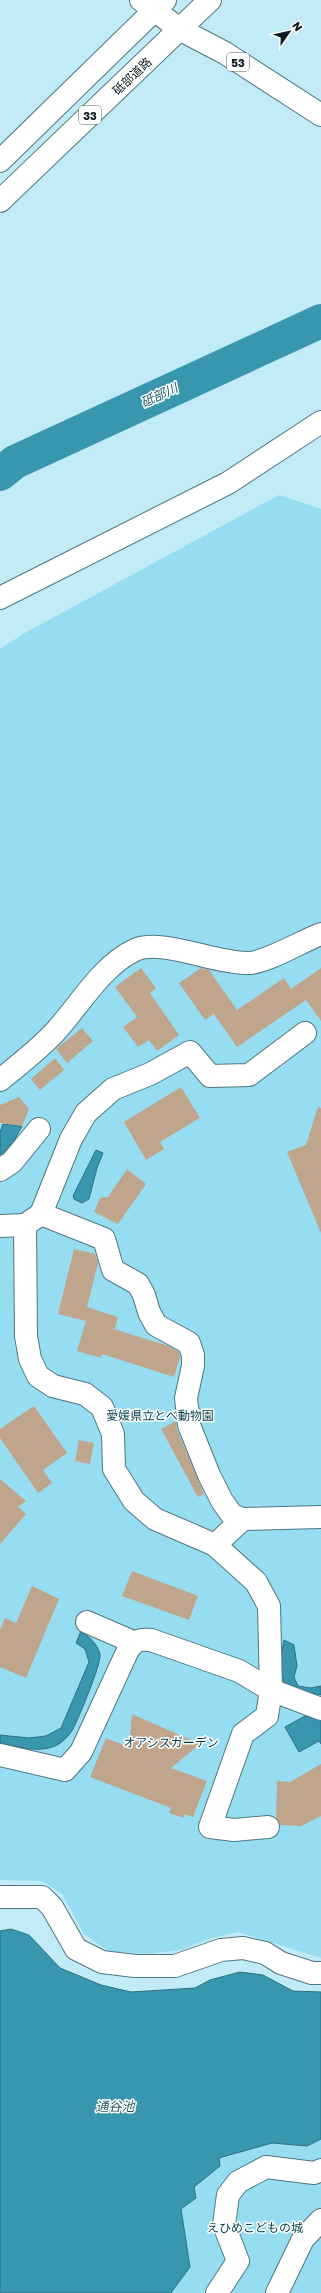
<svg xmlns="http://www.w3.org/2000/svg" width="321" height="2293" font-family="'Golos Text','Noto Sans JP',sans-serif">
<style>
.green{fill:#97ddf1}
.water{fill:#3896ae;stroke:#2a7183}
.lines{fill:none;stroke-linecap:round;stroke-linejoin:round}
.river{stroke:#3896ae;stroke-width:34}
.building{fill:#bea58b}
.minor-casing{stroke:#507681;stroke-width:24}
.major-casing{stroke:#507681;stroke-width:24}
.highway-casing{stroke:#507681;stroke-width:24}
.minor{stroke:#fff;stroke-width:22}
.major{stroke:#fff;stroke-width:22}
.highway{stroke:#fff;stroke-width:22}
.labels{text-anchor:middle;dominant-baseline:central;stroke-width:3;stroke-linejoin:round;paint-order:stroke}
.shield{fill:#fff;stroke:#545f62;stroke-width:1}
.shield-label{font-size:11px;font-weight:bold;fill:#0b1b1f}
.street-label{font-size:12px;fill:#0b1b1f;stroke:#fff}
.park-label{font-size:12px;fill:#023d4a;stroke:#fff}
.water-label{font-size:13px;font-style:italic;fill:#285b69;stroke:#fff}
</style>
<rect width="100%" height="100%" fill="#c1ebf7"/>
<!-- green -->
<g class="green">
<polygon points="279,495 321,509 321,1958 238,1932 208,1939 181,1950 146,1954 108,1951 84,1934 62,1894 42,1881 0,1880 0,649 23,634"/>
<polygon points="321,2139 321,2293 172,2293 190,2267 181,2209 195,2198 194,2187 220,2166 219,2158 272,2143 307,2146"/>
</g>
<!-- water -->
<g class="water">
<polygon points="3,1124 22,1126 15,1139 0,1157 0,1132"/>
<polygon points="96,1150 103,1153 97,1168 89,1199 82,1203 74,1199 73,1196"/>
<path d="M 81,1631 C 89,1637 97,1643 100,1654 C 102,1663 78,1719 73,1729 C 69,1736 62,1743 55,1746 C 38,1753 17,1747 0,1743 L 0,1735 L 29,1738 L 46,1736 L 61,1728 L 89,1662 L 85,1649 L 76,1643 Z"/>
<polygon points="284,1640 294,1645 297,1666 294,1677 298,1686 311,1688 321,1686 321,1695 295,1689 284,1682 280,1664"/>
<polygon points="305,1716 321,1719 321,1744 319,1741 299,1752 285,1727"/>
<polygon points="11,1929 29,1935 60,1968 101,1985 131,1992 195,1988 210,1980 240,1972 263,1975 293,1991 321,1992 321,2139 307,2146 272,2143 219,2158 220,2166 194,2187 196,2198 181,2209 190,2267 171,2293 0,2293 0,1931"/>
</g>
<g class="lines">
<!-- river -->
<polyline class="river" points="0,474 15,462 321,321"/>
</g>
<!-- building -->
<g class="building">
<polygon points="141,968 156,988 150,993 179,1035 157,1051 149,1040 138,1047 123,1027 137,1017 115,987"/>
<polygon points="201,968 209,970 237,1010 284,978 291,989 321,968 321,1021 306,1000 237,1047 214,1014 205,1020 179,983"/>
<polygon points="82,1028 93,1041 67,1063 56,1049"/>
<polygon points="55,1058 64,1070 40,1090 31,1079"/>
<polygon points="181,1087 200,1118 160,1142 164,1149 146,1160 124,1122"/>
<polygon points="19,1097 29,1109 22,1126 0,1123 0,1105"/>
<polygon points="318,1107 321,1108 321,1233 287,1152 306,1145"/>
<polygon points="127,1169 146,1184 118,1224 94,1212 100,1198 108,1197"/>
<polygon points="74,1249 95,1254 98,1263 87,1307 118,1317 115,1329 107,1327 169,1346 179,1352 180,1357 174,1377 102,1354 101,1358 77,1351 86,1321 58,1314"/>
<polygon points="34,1406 67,1453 43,1470 52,1483 38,1493 0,1438 0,1429"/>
<polygon points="176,1421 177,1430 204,1494 198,1497 161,1429"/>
<polygon points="79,1440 94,1443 90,1464 75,1461"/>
<polygon points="0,1479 26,1501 18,1507 26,1514 0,1544"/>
<polygon points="132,1571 198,1596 189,1620 122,1596"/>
<polygon points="32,1586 59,1599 26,1678 0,1667 0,1630 5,1618 16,1623"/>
<polygon points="132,1714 200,1744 171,1768 207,1781 193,1817 185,1814 183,1818 169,1813 171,1808 90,1777 106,1738 129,1747"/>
<polygon points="321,1764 321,1816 301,1826 280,1825 276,1818 277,1781 290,1782"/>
</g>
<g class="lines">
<!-- minor casing -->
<g class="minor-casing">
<g id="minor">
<polyline points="141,0 154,10"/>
<polyline points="0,598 228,483 321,422"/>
<path d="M 0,1080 C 19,1065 38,1050 55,1032 C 79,1006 102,965 135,950 C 161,938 217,964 248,963 C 266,963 302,941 321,934"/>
<polyline points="0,1170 12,1162 39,1129"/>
<polyline points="41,1214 71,1139 86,1113 113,1089 150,1074 190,1052 210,1076 249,1075 305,1033"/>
<polyline points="25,1225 41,1214 104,1239 113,1270 138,1284 144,1295 149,1312 156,1325 189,1343 193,1355 193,1366 186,1398 189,1425 209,1475 222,1501 232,1515 243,1519 321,1517"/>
<polyline points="0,1226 25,1225 26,1336 30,1359 38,1376 53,1386 85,1394 102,1407 113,1434 114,1469 134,1501 155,1519 215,1545 256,1582 269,1606 271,1690"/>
<polyline points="215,1545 243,1519"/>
<polyline points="87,1622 133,1642"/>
<path d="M 0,1755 L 65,1770 L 81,1752 L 128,1650 C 135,1640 140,1639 151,1640 L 239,1671 L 271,1690"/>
<polyline points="268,1827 234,1830 210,1827 243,1734 267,1716 271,1690 321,1709"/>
<polyline points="0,1897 42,1897 52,1907 76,1949 102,1962 135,1966 175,1966 221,1950 243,1948 265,1953 281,1963 312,1973 321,1973"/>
<polyline points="217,2293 238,2261 224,2225 228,2195 238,2182 266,2167 314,2173 321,2170"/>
<polyline points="277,2293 303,2239 321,2220"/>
</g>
</g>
<!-- major casing -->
<g class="major-casing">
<polyline id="major" points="154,10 181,30 225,53 321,115"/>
</g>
<!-- highway casing -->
<g class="highway-casing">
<g id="highway">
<polyline points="0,161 165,0"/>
<polyline points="0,201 210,0"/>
</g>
</g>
<!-- minor -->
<use href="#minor" class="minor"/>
<!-- major -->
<use href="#major" class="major"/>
<!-- highway -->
<use href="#highway" class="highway"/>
</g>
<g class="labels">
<!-- shield labels -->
<g class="shield">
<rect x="227" y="53" width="22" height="18" rx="3"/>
<rect x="79" y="106" width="22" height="18" rx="3"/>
</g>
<g class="shield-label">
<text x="238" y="62">53</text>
<text x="90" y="115">33</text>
</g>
<!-- street labels -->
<g class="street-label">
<text transform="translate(132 76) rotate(-43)">砥部道路</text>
</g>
<!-- park labels -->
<g class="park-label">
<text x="160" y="1415">愛媛県立とべ動物園</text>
<text x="171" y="1742">オアシスガーデン</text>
<text x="255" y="2227">えひめこどもの城</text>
</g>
<!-- water labels -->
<g class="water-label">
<text transform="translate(159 395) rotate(-25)">砥部川</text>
<text x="115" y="2106">通谷池</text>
</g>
</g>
<!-- north arrow -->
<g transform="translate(289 32) rotate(56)" stroke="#ffffff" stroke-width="3" paint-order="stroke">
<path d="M0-3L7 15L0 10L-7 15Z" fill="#0b1b1f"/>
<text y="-6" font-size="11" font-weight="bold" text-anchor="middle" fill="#0b1b1f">N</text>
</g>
</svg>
